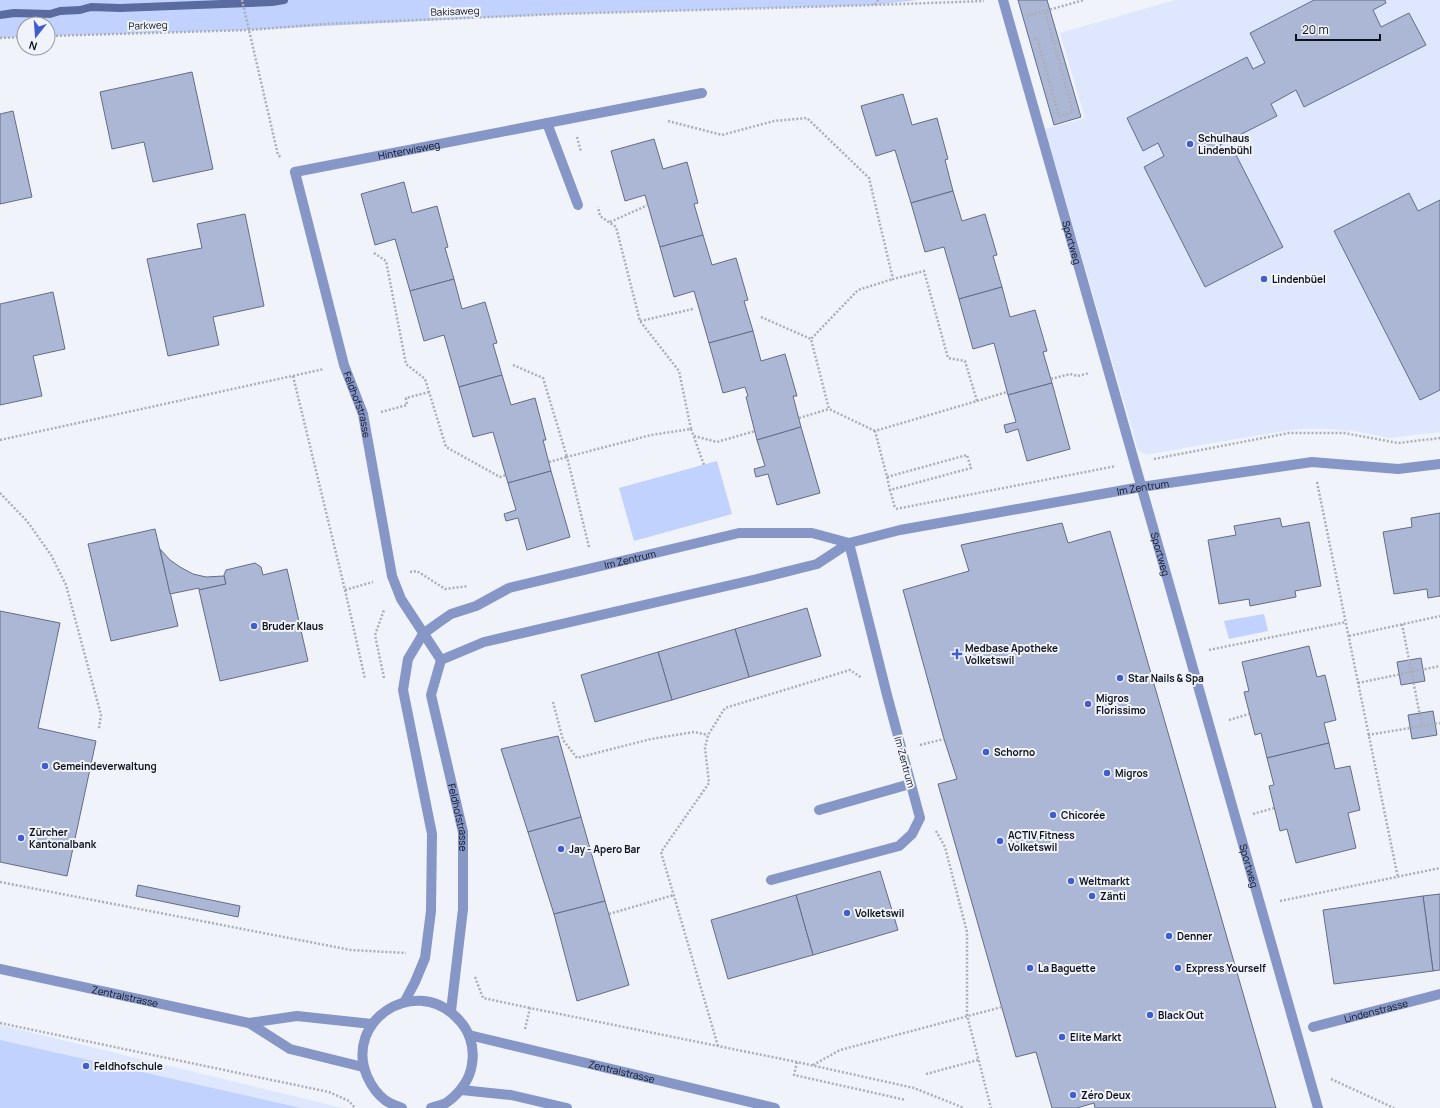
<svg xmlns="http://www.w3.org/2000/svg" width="1440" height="1108" font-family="Manrope,sans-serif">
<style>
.built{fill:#dee7fe}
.green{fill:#c1d2fe}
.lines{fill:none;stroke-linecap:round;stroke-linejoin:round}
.stream{stroke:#5a6c9f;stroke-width:8}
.building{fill:#acb7d5;stroke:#636d88}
.path{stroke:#abaeb5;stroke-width:2.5;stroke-dasharray:2 2;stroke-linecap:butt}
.service{stroke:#8596c7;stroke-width:10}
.minor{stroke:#8596c7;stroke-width:10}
.tertiary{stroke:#8596c7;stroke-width:10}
.poi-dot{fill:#415ed1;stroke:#f0f3f9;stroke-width:1.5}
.labels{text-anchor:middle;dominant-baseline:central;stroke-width:4;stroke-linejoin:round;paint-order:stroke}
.street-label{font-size:10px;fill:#0e121c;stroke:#f0f3f9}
.poi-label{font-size:10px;font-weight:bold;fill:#0e121c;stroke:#f0f3f9;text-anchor:start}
</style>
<rect width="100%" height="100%" fill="#f0f3f9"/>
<!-- built -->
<g class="built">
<polygon points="1175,0 1440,0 1440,432 1390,438 1354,431 1329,429 1300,429 1271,433 1150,454 1142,453 1138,450 1045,129 1085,118 1060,33"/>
<polygon points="0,1025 343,1108 0,1108"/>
</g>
<!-- green -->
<g class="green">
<polygon points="0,0 918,0 875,5 560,14 251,30 48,36 48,24 24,24 24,37 0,38"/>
<polygon points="717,461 732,514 634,541 619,488"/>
<polygon points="1264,614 1268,631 1229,639 1224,621"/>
<polygon points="0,1040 301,1108 0,1108"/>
</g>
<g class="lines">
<!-- stream -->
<polyline class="stream" points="0,15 14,13 50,14 60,11 80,10 91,7 120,8 272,2 284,0"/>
</g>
<!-- building -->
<g class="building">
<polygon points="1018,0 1047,0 1081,117 1054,125"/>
<polygon points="1314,0 1385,0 1386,3 1373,10 1381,27 1409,13 1426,45 1304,107 1296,90 1271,104 1277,116 1220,145 1224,154 1233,149 1283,247 1205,287 1144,167 1164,156 1158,143 1143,151 1127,118 1247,57 1253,69 1265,63 1250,33"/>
<polygon points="192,72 213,169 153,182 144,142 112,149 100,92"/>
<polygon points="903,94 912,125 937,118 948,159 945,160 953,191 911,203 895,150 876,156 861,106"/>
<polygon points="13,111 32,197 0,204 0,114"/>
<polygon points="654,139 663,169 687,162 698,203 694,204 703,235 660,247 645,195 625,201 611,151"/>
<polygon points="404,182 412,213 437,206 448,247 445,248 454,279 410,291 395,239 375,245 361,194"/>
<polygon points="953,191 962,221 985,214 997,255 993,256 1002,287 959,299 944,247 925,252 911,203"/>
<polygon points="1409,193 1418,211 1440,200 1440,390 1420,400 1334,231"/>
<polygon points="245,214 264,306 213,317 219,345 168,356 147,259 202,248 197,224"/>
<polygon points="703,235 712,265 736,258 748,300 744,301 753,331 709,343 694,291 674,297 660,247"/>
<polygon points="454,279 462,309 485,302 497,343 493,344 502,375 459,387 444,335 424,341 410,291"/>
<polygon points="1002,287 1010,317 1035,310 1047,351 1043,352 1052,383 1008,395 994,343 973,349 959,299"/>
<polygon points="53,292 65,349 33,356 42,396 0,405 0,304"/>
<polygon points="753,331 761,361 785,354 797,396 793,396 801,427 757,440 746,397 748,396 745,387 723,393 709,343"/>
<polygon points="502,375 511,405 535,398 546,440 543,440 551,471 508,483 493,432 473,437 459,387"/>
<polygon points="1052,383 1070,449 1027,461 1018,429 1006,433 1004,425 1016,422 1008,395"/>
<polygon points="801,427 820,493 777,505 768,474 756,477 754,469 765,466 757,440"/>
<polygon points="551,471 570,537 527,550 518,518 506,521 504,514 516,510 508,483"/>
<polygon points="1440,513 1440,596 1428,598 1427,589 1394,594 1383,532 1412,527 1411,518"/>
<polygon points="1280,518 1282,527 1309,522 1321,586 1295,591 1296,597 1250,606 1249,599 1219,604 1208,540 1236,535 1234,526"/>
<polygon points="1062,523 1068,543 1110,531 1276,1108 1095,1108 1094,1103 1077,1108 1052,1108 1036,1052 1016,1057 938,784 957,779 944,739 903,590 969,571 961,545"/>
<polygon points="155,529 178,626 111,641 88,544"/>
<polygon points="160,549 170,560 180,567 193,574 206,577 224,576 226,584 199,590 199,588 170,594"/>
<polygon points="255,563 261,567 263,575 287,569 308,661 220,681 199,590 226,584 224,575 226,570"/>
<polygon points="807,608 821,656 749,677 735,629"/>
<polygon points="0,611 60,623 38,728 96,741 67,876 0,862"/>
<polygon points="735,629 749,677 672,700 658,652"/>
<polygon points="1309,646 1317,677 1325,675 1336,720 1324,723 1329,743 1267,758 1261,733 1255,735 1244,692 1249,691 1242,662"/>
<polygon points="658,652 672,700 595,722 581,675"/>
<polygon points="1421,658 1425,681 1401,685 1397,662"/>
<polygon points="1433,711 1437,735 1412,739 1408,715"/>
<polygon points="558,736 581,817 528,832 501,749"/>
<polygon points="1329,743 1335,769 1350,766 1360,810 1348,813 1356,848 1296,863 1287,829 1280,831 1269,786 1274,785 1267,758"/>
<polygon points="581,817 605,901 554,914 528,832"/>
<polygon points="880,871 898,930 813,955 796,895"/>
<polygon points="138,885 240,906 238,917 136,896"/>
<polygon points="1440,894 1440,970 1433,971 1423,896"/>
<polygon points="796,895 813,955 728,979 711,920"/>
<polygon points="1423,896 1433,971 1334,984 1323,910"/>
<polygon points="605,901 629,985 577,1001 554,914"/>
</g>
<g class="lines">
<!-- path -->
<g class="path">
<polyline points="242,0 278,155 282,158"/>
<polyline points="875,5 878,0"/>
<polyline points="1027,16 1084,0"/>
<polyline points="48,36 249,30 324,24 560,14 875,5 984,1"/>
<polyline points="0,38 24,37"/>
<polyline points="1034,39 1037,38 1059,116 1073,112 1045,11"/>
<polyline points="668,121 722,135 774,121 807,118 869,178 893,279 924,271 948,358 965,361 977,401 875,431 887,477 967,455 971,468 890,490 895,508"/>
<polyline points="577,137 581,152"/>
<polyline points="610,222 648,205"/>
<polyline points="374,253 386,261 406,364 425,379 446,447 500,477 506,475"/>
<polyline points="761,317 811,339"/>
<polyline points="640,321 693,309"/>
<polyline points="513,365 543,378 567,457 549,462"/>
<polyline points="293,376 345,590 365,679"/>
<polyline points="1051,379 1070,374 1078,376 1089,373"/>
<polyline points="977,401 1007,392"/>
<polyline points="381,412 407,405 406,398 429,392"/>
<polyline points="799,418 829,409"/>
<polyline points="691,429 704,465"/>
<polyline points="875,431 829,409 811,339 858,290 893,279"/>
<polyline points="694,436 717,442 755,431"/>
<polyline points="0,440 324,369"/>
<polyline points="1154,459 1289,433 1344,433 1398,443 1440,438"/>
<polyline points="887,477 890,490"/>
<polyline points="1317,482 1398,878"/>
<polyline points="0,493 27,521 51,555 66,585 101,715 99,728"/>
<polyline points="896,509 1116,466"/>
<polyline points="589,547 567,457 651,435 691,429 679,371 640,321 616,227 600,216 598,207"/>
<polyline points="410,572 417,571 445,589 468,586"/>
<polyline points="345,590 373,582"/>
<polyline points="1402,624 1422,726"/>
<polyline points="1349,636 1440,616"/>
<polyline points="1209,650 1346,622"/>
<polyline points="384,678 375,635 384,610"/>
<polyline points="1358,683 1440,666"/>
<polyline points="553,702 563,740 577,758 651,739 694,732 708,735"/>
<polyline points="1229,720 1249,714"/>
<polyline points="1368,735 1440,723"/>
<polyline points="920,745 944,739"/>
<polyline points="1253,814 1274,808"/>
<polyline points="936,831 945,847 967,932 967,1015 991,1108"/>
<polyline points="0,882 351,950 406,953"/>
<polyline points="1280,901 1440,868"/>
<polyline points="609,914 674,895"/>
<polyline points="475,977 483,998 530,1008"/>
<polyline points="0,1023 329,1092 349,1101 355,1108"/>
<polyline points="525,1029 530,1008 797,1062 914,1088 964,1108"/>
<polyline points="718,1046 661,852 709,783 705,748 708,735 725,708 850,670 862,678"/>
<polyline points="797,1062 794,1075 906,1100"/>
<polyline points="813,1065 840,1050 1002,1007"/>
<polyline points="926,1074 978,1060"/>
<polyline points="1331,1079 1394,1108"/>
</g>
<!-- service -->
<g class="service">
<path id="s1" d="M 1003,0 L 1318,1108"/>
<polyline points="547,123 578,205"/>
<path id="s2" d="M 295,172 L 702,93"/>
<polyline points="819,810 910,784"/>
<polyline points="771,880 899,846 912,834 920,818 887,695 849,543"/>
</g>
<!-- minor -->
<g class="minor">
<path id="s3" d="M 295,172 L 344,365 L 363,414 L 392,576 L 401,599 L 441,660"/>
<path id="s4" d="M 441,660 L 484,642 L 757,579 L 817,564 L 849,543 L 900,530 L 1141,487 L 1312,462 L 1398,469 L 1440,464"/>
<path id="s5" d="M 441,660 L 431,695 L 463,832 L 463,909 L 451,1011"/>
<path id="s6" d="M 405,1001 L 415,982 L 425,958 L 431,911 L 432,834 L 403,690 L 408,659 L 423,634 L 438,623 L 451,614 L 476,606 L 509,588 L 739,533 L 812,533 L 849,543"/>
<path id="s7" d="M 1313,1027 L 1440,994"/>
</g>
<!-- tertiary -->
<g class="tertiary">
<path id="s8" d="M 0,969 L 249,1023 L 290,1049 L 363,1067"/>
<polyline points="249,1023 297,1016 372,1024"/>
<path id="s9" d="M 469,1035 L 775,1108"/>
<polyline points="461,1090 511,1095 567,1108"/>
<path d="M 402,1108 C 396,1106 390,1104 385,1100 C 377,1094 371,1085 367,1076 C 344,1021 414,975 456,1017 C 469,1029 475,1046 472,1064 C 470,1080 459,1094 446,1103 C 442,1105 436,1106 431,1108"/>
</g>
</g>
<!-- markers -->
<g class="poi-dot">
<circle cx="1190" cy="144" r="4"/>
<circle cx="1264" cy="279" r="4"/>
<circle cx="254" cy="626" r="4"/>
<path d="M955 648h4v4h4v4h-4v4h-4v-4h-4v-4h4z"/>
<circle cx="1120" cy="678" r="4"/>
<circle cx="1088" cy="704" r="4"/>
<circle cx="986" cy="752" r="4"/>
<circle cx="45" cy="766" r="4"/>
<circle cx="1107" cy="773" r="4"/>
<circle cx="1053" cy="815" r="4"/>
<circle cx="21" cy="838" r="4"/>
<circle cx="1000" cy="841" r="4"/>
<circle cx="561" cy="849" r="4"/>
<circle cx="1071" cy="881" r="4"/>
<circle cx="1092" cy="896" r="4"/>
<circle cx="847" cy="913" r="4"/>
<circle cx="1169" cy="936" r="4"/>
<circle cx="1030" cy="968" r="4"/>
<circle cx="1178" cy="968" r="4"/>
<circle cx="1150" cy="1015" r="4"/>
<circle cx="1062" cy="1037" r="4"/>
<circle cx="86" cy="1066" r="4"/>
<circle cx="1073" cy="1095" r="4"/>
</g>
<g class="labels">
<!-- street labels -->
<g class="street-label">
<text transform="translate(455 11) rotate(-2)">Bakisaweg</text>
<text transform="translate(148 25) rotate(-2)">Parkweg</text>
<text stroke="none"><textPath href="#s2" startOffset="116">Hinterwisweg</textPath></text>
<text stroke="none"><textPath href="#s1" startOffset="252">Sportweg</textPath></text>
<text stroke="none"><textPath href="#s3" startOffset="241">Feldhofstrasse</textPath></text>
<text stroke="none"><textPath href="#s4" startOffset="726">Im Zentrum</textPath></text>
<text stroke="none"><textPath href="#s1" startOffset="576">Sportweg</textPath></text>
<text stroke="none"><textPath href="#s6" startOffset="602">Im Zentrum</textPath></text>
<text transform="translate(905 762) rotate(75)">Im Zentrum</text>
<text stroke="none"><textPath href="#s5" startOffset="162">Feldhofstrasse</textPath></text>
<text stroke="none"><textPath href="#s1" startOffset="900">Sportweg</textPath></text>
<text stroke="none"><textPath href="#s8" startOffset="128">Zentralstrasse</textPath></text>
<text stroke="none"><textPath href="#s7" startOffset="65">Lindenstrasse</textPath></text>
<text stroke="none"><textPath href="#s9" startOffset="157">Zentralstrasse</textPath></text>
</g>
<!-- poi labels -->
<g class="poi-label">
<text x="1198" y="138">Schulhaus<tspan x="1198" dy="12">Lindenbühl</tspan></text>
<text x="1272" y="279">Lindenbüel</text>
<text x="262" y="626">Bruder Klaus</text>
<text x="965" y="648">Medbase Apotheke<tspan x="965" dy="12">Volketswil</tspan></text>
<text x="1128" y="678">Star Nails &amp; Spa</text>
<text x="1096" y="698">Migros<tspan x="1096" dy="12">Florissimo</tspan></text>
<text x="994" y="752">Schorno</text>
<text x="53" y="766">Gemeindeverwaltung</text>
<text x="1115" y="773">Migros</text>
<text x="1061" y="815">Chicorée</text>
<text x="29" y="832">Zürcher<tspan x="29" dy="12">Kantonalbank</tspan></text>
<text x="1008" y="835">ACTIV Fitness<tspan x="1008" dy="12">Volketswil</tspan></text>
<text x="569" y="849">Jay - Apero Bar</text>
<text x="1079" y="881">Weltmarkt</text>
<text x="1100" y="896">Zänti</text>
<text x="855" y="913">Volketswil</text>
<text x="1177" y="936">Denner</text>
<text x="1038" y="968">La Baguette</text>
<text x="1186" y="968">Express Yourself</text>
<text x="1158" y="1015">Black Out</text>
<text x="1070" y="1037">Elite Markt</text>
<text x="94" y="1066">Feldhofschule</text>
<text x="1081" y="1095">Zéro Deux</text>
</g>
</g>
<!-- north arrow -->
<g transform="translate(36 36) rotate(197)"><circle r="19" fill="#f0f3f9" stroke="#9699a1"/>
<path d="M0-3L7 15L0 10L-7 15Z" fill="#415ed1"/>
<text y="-6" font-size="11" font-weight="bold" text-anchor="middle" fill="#0e121c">N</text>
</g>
<!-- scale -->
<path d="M1296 34v6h84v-6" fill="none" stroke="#0e121c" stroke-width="2"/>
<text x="1302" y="34" font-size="12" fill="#0e121c" stroke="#f0f3f9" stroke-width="3" paint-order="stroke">20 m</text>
</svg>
